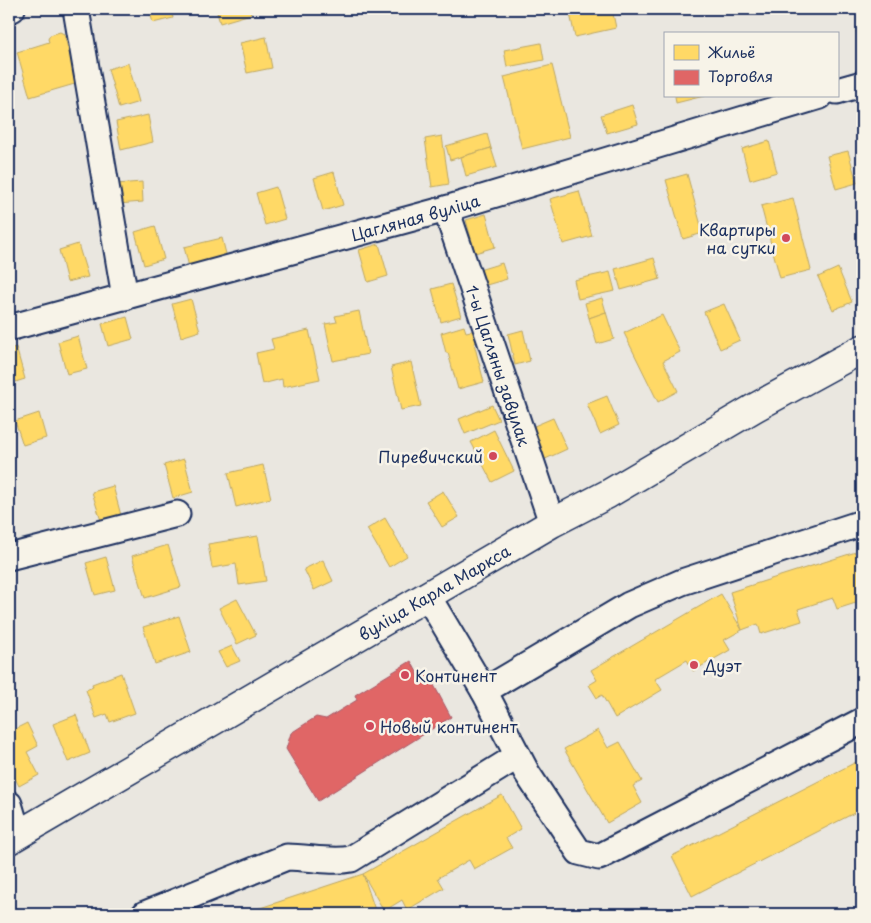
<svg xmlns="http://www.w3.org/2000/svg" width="871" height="923" font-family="'Playpen Sans',sans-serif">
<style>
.homes{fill:#ffd966;stroke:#bba664}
.shops{fill:#e06666;stroke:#a55664}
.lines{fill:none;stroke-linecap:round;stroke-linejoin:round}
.minor-casing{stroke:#1b2f5e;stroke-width:29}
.major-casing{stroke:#1b2f5e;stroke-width:31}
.minor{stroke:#f7f3e8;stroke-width:25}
.major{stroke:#f7f3e8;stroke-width:28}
.poi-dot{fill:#d1495b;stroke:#f7f3e8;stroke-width:2}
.labels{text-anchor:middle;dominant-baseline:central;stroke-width:5;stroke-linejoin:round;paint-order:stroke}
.street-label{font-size:16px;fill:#1b2f5e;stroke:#f7f3e8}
.poi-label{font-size:16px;fill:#1b2f5e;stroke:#f7f3e8;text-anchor:start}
</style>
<rect width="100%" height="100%" fill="#eae7e0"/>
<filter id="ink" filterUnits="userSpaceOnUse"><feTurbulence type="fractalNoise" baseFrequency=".02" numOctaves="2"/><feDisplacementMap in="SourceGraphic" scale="10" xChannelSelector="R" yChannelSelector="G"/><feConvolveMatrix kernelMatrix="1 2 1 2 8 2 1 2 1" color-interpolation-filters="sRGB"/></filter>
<g filter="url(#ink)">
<!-- homes -->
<g class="homes">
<polygon points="149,9 171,9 173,18 153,23"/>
<polygon points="216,9 250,9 251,14 220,23"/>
<polygon points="569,9 612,9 616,28 575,37"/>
<polygon points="862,30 862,53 856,31"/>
<polygon points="60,32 64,34 78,83 30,97 17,52 49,42 48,39 50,35"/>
<polygon points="266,37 272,68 247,73 240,43"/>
<polygon points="541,43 544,60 507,67 504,50"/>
<polygon points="128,63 139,102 119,108 108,69"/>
<polygon points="552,65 570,137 522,149 504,77"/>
<polygon points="675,96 704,96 676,103"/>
<polygon points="632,105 638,124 607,133 601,115"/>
<polygon points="148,115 153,142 121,150 116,122"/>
<polygon points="487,134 491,148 450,160 446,146"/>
<polygon points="442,136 449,184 432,187 425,139"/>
<polygon points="769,141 777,172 750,180 742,149"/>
<polygon points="491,148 497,167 466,176 461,157"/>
<polygon points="848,151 857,183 836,189 827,156"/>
<polygon points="334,172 343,205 323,211 314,178"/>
<polygon points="687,174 703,233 683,239 666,180"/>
<polygon points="142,182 143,202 118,204 116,184"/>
<polygon points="276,187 285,219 265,225 256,193"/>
<polygon points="579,191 592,236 563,244 550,199"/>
<polygon points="793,198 811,270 780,278 761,206"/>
<polygon points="486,214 495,247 475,253 466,220"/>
<polygon points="155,226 164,259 144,265 135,232"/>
<polygon points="222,238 227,258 189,267 184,247"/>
<polygon points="78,244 88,277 67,282 59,250"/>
<polygon points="379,244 388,276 368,282 359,250"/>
<polygon points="654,258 660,279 621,290 615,269"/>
<polygon points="502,263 507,279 483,286 479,270"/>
<polygon points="838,268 852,302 833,310 818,277"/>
<polygon points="610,272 615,291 578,299 574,280"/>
<polygon points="451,284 461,316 441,322 432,289"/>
<polygon points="602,298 606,312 589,318 585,303"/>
<polygon points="191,299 200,331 181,337 172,304"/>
<polygon points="724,304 740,340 720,349 704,312"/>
<polygon points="359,311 368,354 333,361 325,324 337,322 335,316"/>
<polygon points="606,312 614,339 597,344 589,318"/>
<polygon points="662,315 680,352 663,361 678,391 658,402 624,333"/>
<polygon points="127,317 133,339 108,346 102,324"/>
<polygon points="464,326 466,332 476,330 479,342 474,343 484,382 458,389 448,353 446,353 441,333"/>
<polygon points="309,330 320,379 283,387 282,379 262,384 256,353 274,349 271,339"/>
<polygon points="523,330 530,361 515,365 508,334"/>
<polygon points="78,336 87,369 67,374 58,342"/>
<polygon points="16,347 25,379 9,384 9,349"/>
<polygon points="411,362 421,406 401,410 391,367"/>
<polygon points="607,396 619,425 600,434 587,404"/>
<polygon points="492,405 499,420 465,434 459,419"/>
<polygon points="39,413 46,438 23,445 15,421"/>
<polygon points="553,418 567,449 541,461 527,429"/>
<polygon points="494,430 514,471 492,482 471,442"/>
<polygon points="184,459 193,492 173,498 164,465"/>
<polygon points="263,465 271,498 236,507 228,473"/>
<polygon points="113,486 122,519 102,524 92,492"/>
<polygon points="443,491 459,517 442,527 426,501"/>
<polygon points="385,518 407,556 389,567 367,529"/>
<polygon points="258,536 266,581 239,585 236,564 212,568 208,544"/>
<polygon points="168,545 181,587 145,598 132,556"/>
<polygon points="862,550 862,601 837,609 833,598 798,609 802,621 761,634 758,624 742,630 730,592"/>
<polygon points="106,557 115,590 95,595 86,563"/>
<polygon points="323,560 333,581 314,590 304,569"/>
<polygon points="721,594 742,630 724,640 730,650 693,671 687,660 655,679 662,690 615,718 602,695 597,698 589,685 597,680 591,670"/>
<polygon points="237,599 256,635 237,644 219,608"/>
<polygon points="179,616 191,652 155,664 143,627"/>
<polygon points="232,646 240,661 226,667 218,652"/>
<polygon points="121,673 135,713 110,722 107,714 96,718 86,690 93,687 92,684"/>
<polygon points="76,715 90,753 68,762 53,724"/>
<polygon points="27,723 38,746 27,752 39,775 19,786 9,767 9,732"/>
<polygon points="598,730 608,748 620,742 642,781 633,786 642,803 607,823 564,749"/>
<polygon points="862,759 862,809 692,896 672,856"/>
<polygon points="502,795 521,829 506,838 512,848 474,869 469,860 438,878 444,888 407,910 402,900 384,911 363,874"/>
<polygon points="363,874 376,913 371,914 242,914"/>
</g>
<!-- shops -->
<polygon class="shops" points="411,661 420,678 428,674 451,717 318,801 286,749 291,733 316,717 326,719 357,700 355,695"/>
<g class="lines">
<!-- minor casing -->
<g class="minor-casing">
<g id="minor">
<polyline points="76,9 125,297"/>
<polyline points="9,10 12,9"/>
<polyline points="837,91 862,84"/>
<path id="s1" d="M 446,209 L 552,523"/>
<path id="s2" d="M 9,328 L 446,209 L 820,96"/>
<polyline points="9,557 177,514"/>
<polyline points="427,595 484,691 527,773 579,852 599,857 862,721"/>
<polyline points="484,691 629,605 682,582 862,523"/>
<polyline points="9,804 18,834"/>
<path d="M 145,914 L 287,857 C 308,857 331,863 351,859 L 518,756"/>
</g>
</g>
<!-- major casing -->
<g class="major-casing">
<g id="major">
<path id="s3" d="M 9,840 L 552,523 L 608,494 L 756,407 L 862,349"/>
</g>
</g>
<!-- minor -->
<use href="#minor" class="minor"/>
<!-- major -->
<use href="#major" class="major"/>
</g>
</g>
<!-- markers -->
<g class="poi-dot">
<circle cx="786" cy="238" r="5"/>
<circle cx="493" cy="456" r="5"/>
<circle cx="694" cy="665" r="5"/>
<circle cx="405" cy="675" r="5"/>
<circle cx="370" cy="726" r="5"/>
</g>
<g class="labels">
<!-- street labels -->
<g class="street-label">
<text stroke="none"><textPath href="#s2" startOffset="421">Цагляная вуліца</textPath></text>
<text stroke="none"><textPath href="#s1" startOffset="165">1-ы Цагляны завулак</textPath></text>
<text stroke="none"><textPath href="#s3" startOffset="492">вуліца Карла Маркса</textPath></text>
</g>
<!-- poi labels -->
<g class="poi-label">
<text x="776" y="229" text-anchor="end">Квартиры<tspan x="776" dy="18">на сутки</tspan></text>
<text x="483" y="456" text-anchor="end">Пиревичский</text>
<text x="704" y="665">Дуэт</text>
<text x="415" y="675">Континент</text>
<text x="380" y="726">Новый континент</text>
</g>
</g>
<!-- margin -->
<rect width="871" height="923" fill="none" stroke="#f7f3e8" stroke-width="30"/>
<rect x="15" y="15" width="841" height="893" fill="none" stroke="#1b2f5e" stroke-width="2" filter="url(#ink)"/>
<!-- legend -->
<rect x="664" y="32" width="175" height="65" fill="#f7f3e8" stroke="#9fa5b1"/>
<rect x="674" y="45" width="25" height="15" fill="#ffd966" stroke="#9fa5b1"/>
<text x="708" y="58" font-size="15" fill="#1b2f5e">Жильё</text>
<rect x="674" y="70" width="25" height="15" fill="#e06666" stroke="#9fa5b1"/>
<text x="708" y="82" font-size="15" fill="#1b2f5e">Торговля</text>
</svg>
